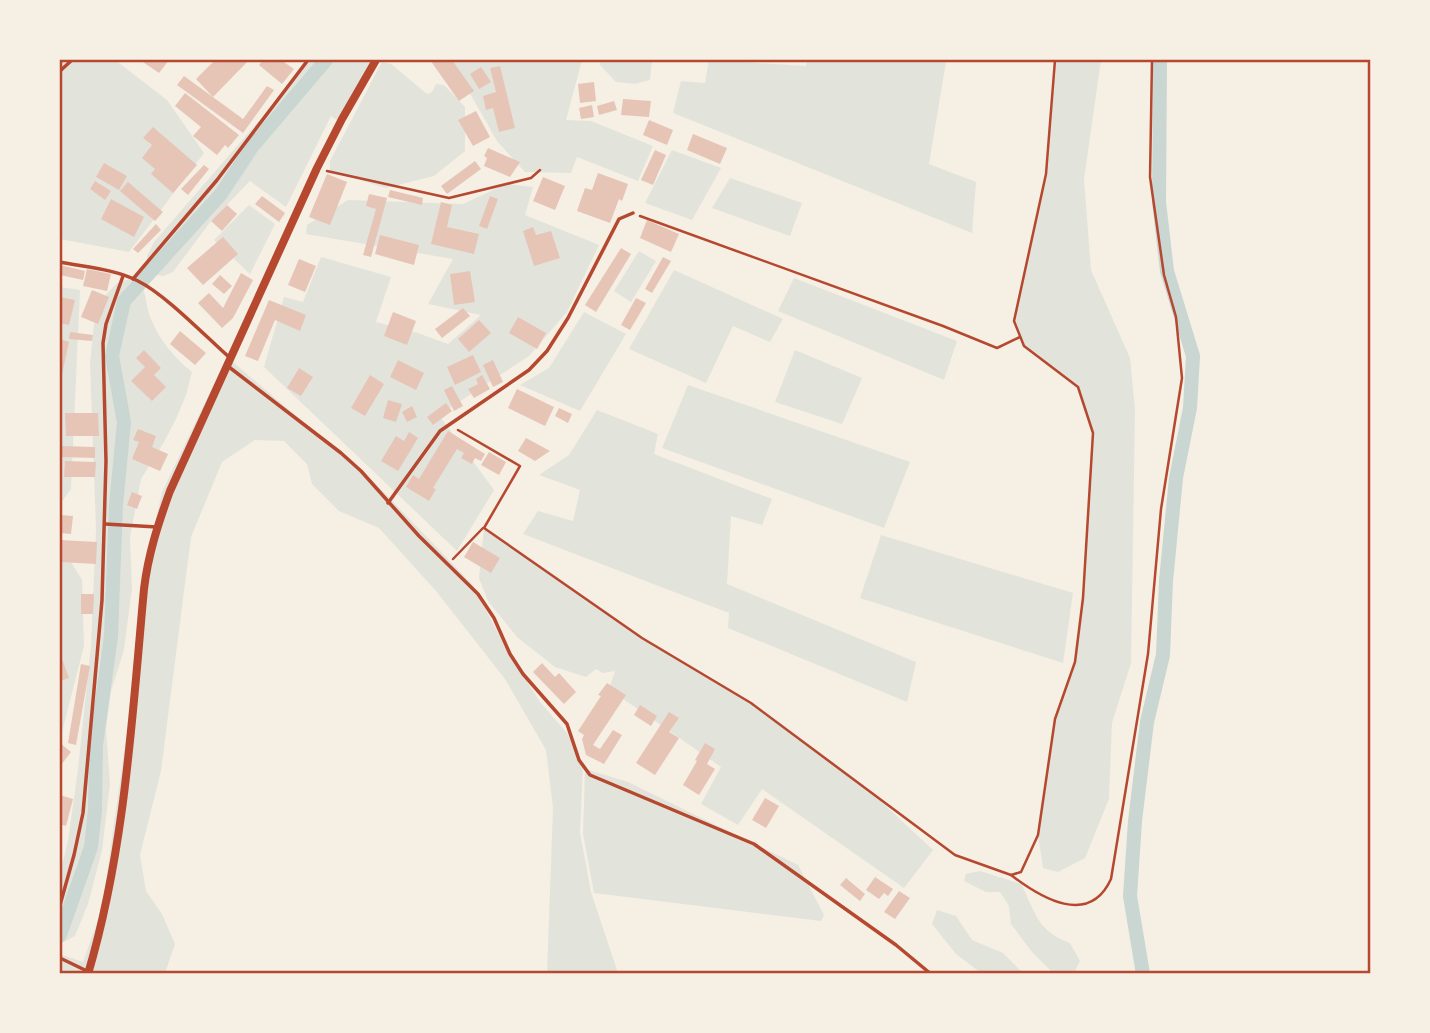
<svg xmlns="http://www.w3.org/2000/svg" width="1430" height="1033" font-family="'Exo 2',sans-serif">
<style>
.green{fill:#e2e4dc}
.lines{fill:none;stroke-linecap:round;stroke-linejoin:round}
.canal{stroke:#c9d6d2;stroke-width:14}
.building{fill:#e6c5b7}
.path{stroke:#b5482f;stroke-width:2.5}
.service{stroke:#b5482f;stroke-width:3.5}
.tertiary{stroke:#b5482f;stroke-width:8}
.neatline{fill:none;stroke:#b5482f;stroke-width:2.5}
</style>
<rect width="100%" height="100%" fill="#f6efe4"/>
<!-- green -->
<g class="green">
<polygon points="60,60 115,60 167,100 204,153 129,252 60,239"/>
<polygon points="305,60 372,60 338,121 331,116 286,207 250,181 211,221 173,272 163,276 156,275 147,267 147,256 154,242 278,99"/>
<polygon points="451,60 582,60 566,120 591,121 653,146 638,181 577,157 571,173 525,172 497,141"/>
<polygon points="600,60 652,60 650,80 635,84 616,82 600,65"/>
<polygon points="709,60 806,66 807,60 946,62 929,164 976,182 972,233 673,113 681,81 705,83"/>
<polygon points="1055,60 1101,60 1084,179 1091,270 1130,358 1135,410 1131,663 1112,723 1109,799 1085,858 1058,872 1043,868 1038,835 1055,719 1075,662 1083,598 1093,433 1078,387 1024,346 1014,321 1046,174"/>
<polygon points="382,62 391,64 427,94 432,92 436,84 444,85 465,107 465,151 434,176 386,188 330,171 330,161"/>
<polygon points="672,150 721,168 692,220 645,203"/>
<polygon points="730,178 802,203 790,236 712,208"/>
<polygon points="506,184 533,187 525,215 599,245 567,312 529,356 439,415 494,490 457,551 264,367 284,297 303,302 321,257 391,277 376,322 418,333 448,344 481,315 428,304 453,259 306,234 307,225 348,200 463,204"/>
<polygon points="249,205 275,224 250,274 214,240"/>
<polygon points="639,251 656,261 631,302 614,291"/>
<polygon points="674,270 783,319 770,342 733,326 706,383 629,349"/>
<path d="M 136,277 C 149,294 144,302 151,319 C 159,339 175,359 192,372 L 186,395 L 176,419 L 164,442 L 141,479 L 130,537 L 132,588 L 124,650 L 111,691 L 106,728 L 110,784 L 102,850 L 88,904 L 75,936 L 62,943 L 60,942 L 60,873 L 68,841 L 78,769 L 91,646 L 96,529 L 90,364 L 94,324 L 105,296 L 117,283 Z"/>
<polygon points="794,278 957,341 944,380 778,311"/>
<polygon points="60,287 80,290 71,489 63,500 60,500"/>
<polygon points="584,312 626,334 580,411 520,385 549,368"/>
<polygon points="795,350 862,378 842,424 775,402"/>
<polygon points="227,357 377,485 472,584 509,653 540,702 567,733 583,765 580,833 591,892 618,973 547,973 553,808 546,750 505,679 436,591 379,528 339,511 312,484 307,464 284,441 255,440 222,462 191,537 161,771 140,855 146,891 162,914 175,944 165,973 60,973 60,954 83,962 102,909 133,689 141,590 162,492"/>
<polygon points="688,385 910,462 884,528 662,448"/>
<polygon points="597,410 658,434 654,454 772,499 762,525 731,516 727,584 916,662 907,702 728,628 729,613 523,534 538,511 573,521 580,490 539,475 569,455"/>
<polygon points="484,528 642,638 751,703 873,794 933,850 904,888 762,789 738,825 701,804 721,767 609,689 615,671 603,673 596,669 586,677 555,667 517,637 488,601 479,578"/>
<polygon points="881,535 1073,593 1063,663 860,598"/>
<polygon points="60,544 82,580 84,646 62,732 60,732"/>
<polygon points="585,769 628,782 798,865 824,915 821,921 594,893 583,834"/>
<path d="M 980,871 L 1021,884 C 1036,913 1037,931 1070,943 L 1080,961 L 1074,973 L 1053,973 L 1032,952 L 1011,924 L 1009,906 L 1000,892 L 986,892 L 964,881 L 966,874 Z"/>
<polygon points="937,910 956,916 972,940 1003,953 1023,973 981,973 956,954 932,924"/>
</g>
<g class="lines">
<!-- canal -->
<g class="canal">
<polyline points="60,935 91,847 95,810 96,745 111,636 116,505 124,422 112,356 124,301 221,194 252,147 326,60"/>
<polyline points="1143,974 1130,896 1135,821 1147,722 1163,655 1166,581 1176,478 1190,408 1193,356 1167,271 1159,202 1160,60"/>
</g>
</g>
<!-- building -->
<g class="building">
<polygon points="140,60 169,60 159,73"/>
<polygon points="215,60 249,60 213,97 196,79"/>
<polygon points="263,60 281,60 294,69 282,84 259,65"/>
<polygon points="430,60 452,60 474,91 459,101"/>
<polygon points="500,66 515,128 499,132 493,108 486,110 483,96 496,92 490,68"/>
<polygon points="481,67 491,82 479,89 470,74"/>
<polygon points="184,76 243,119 267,86 274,90 243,133 177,85"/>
<polygon points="594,82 596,101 580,103 578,84"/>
<polygon points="185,93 239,135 228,148 225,145 217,155 193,136 201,127 175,106"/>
<polygon points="623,99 651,101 649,117 621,115"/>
<polygon points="614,101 617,110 599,115 597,106"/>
<polygon points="592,105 594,117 581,119 579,108"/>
<polygon points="476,111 490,137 473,146 458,120"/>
<polygon points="649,120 673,130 667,145 643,135"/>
<polygon points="153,127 197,165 173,193 151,174 155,169 142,158 152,145 143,138"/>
<polygon points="693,134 727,148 720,164 687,150"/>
<polygon points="488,148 520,162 510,177 484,166 487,158 484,156"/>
<polygon points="655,150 666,155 653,185 641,180"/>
<polygon points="475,161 481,169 447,194 441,186"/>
<polygon points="104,163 127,176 119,190 96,177"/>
<polygon points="204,165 209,169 188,195 181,189"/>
<polygon points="598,173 628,184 622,201 619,199 610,223 577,211 585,188 592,190"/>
<polygon points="327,174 347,182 330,225 309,217"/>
<polygon points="543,177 565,186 555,210 533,201"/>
<polygon points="95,181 111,191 105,200 90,189"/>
<polygon points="128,182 163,212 155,221 120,191"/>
<polygon points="390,190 423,198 422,205 388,197"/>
<polygon points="369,194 387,198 371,257 363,255 376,209 366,206"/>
<polygon points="262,196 285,213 279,222 255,204"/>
<polygon points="490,196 498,199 487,229 479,226"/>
<polygon points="111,199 144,217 134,237 101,219"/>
<polygon points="441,202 452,205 447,227 479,234 474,254 431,244"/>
<polygon points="227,205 237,214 222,231 211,221"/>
<polygon points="647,220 679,234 671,252 640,238"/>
<polygon points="156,224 161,230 138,253 133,249"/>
<polygon points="533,227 536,235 551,231 560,258 534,266 523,231"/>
<polygon points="380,235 419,245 414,265 375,254"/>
<polygon points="223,237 238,254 203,285 187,268"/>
<polygon points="621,248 631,254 596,312 585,305"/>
<polygon points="663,257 671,261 652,293 645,289"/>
<polygon points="299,259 316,266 305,292 288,285"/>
<polygon points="60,265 85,271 83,280 60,275"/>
<polygon points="87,269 111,274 107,291 83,286"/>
<polygon points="470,271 475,302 454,305 450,274"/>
<polygon points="241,273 253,280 233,318 222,328 198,303 209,293 223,308"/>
<polygon points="220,275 232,286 224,294 212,284"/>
<polygon points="92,290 109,297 98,324 81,317"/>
<polygon points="60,297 75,300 69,325 60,323"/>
<polygon points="636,298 646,303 630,330 621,325"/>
<polygon points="269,300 306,315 300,331 275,320 258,361 245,356"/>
<polygon points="463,308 470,316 442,338 435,329"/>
<polygon points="393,312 416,321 407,345 384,336"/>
<polygon points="518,317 546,333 537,349 509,333"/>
<polygon points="479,320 491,333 469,352 458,339"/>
<polygon points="180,331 206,353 195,365 170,344"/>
<polygon points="70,332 93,335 92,341 69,339"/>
<polygon points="60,339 69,342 61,379 60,379"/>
<polygon points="144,350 161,368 154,375 166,387 152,401 131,381 145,367 136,358"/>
<polygon points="473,355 481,372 455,385 447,367"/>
<polygon points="398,360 424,373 416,390 390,377"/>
<polygon points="493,360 503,382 493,387 483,365"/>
<polygon points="299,368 313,377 301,396 287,388"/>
<polygon points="370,375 384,384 365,416 351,408"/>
<polygon points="482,375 490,389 474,398 468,389 478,384 476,379"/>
<polygon points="452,386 463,406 454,411 444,390"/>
<polygon points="517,389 554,407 545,426 508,408"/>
<polygon points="388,400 402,404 396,422 383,418"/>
<polygon points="446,403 452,411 433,425 427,417"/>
<polygon points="412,406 417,417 407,422 402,412"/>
<polygon points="559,408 572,414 568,423 555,416"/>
<polygon points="65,413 98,413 99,436 66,436"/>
<polygon points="138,429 156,436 152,447 168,454 160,471 132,459 139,442 133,440"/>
<polygon points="448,431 485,454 481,461 475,458 472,464 461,458 464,453 457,449 433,488 436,489 429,501 406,487 413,475 419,479"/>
<polygon points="409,432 418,438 398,471 381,461 396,436 404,441"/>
<polygon points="526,438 550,451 535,461 518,451"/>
<polygon points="60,446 95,447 95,458 60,457"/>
<polygon points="489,452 506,462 499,475 481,465"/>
<polygon points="65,461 96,462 95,477 64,477"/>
<polygon points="132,492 142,496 137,509 127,505"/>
<polygon points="60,515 73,516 71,534 60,533"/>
<polygon points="60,540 97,542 96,564 60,562"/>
<polygon points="473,542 500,558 491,573 464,557"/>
<polygon points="81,594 94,594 93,614 81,614"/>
<polygon points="62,659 69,678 60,681 60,660"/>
<polygon points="542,663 555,677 559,673 576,692 564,704 533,672"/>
<polygon points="81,664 90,666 76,745 68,743"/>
<polygon points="607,683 626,695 593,745 600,749 613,730 622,735 604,764 586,755 582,739 584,735 578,731 601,696 598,695"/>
<polygon points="640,705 657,716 651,726 634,715"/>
<polygon points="669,712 679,718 669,732 679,738 655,775 636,763"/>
<polygon points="60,743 71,752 61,765 60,764"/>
<polygon points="705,743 715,749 707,764 715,769 699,795 683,785 697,761 695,760"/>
<polygon points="60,795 73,799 66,826 60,824"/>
<polygon points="765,798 779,806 766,828 752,820"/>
<polygon points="875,877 893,889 888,896 884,893 879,899 866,890"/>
<polygon points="846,878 865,894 860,901 840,885"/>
<polygon points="899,891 910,898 895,919 884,912"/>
</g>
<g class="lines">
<!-- path -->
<g class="path">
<polyline points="327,171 449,198 531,178 540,170"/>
<polyline points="640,216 943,326 997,348 1020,337"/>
<polyline points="458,430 520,466 484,528 642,638 751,703 955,855 1011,875 1021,872 1038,835 1055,719 1075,662 1083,598 1093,433 1078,387 1024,346 1014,321 1046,174 1055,60"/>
<polyline points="453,559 483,528"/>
<path d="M 1011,875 C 1041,898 1089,927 1111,879 L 1148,654 L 1161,509 L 1182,378 L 1176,317 L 1164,275 L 1150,177 L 1152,60"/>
</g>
<!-- service -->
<g class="service">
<polyline points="60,71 72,60"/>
<path d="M 60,262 C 85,267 115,269 138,281 C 166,295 205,336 230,358"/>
<polyline points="133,279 217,180 308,60"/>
<polyline points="229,367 341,453 361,471 419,536 478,594 494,618 510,654 523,674 567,724 579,760 590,775 754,844 896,945 931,974"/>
<polyline points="388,503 440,431 529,370 547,351 568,318 619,219 633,213"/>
<polyline points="105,524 157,527"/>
<polyline points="60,905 74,855 83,813 102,600 106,461 103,343 106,324 123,276"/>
<polyline points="60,958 89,972"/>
</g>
<!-- tertiary -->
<path class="tertiary" d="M 88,974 C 125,849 132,718 144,589 C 148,555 158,524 170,491 L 317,168 L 342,119 L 376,60"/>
</g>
<!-- border -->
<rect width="1430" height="1033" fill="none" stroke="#f6efe4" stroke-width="122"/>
<rect x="61" y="61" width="1308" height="911" class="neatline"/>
</svg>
